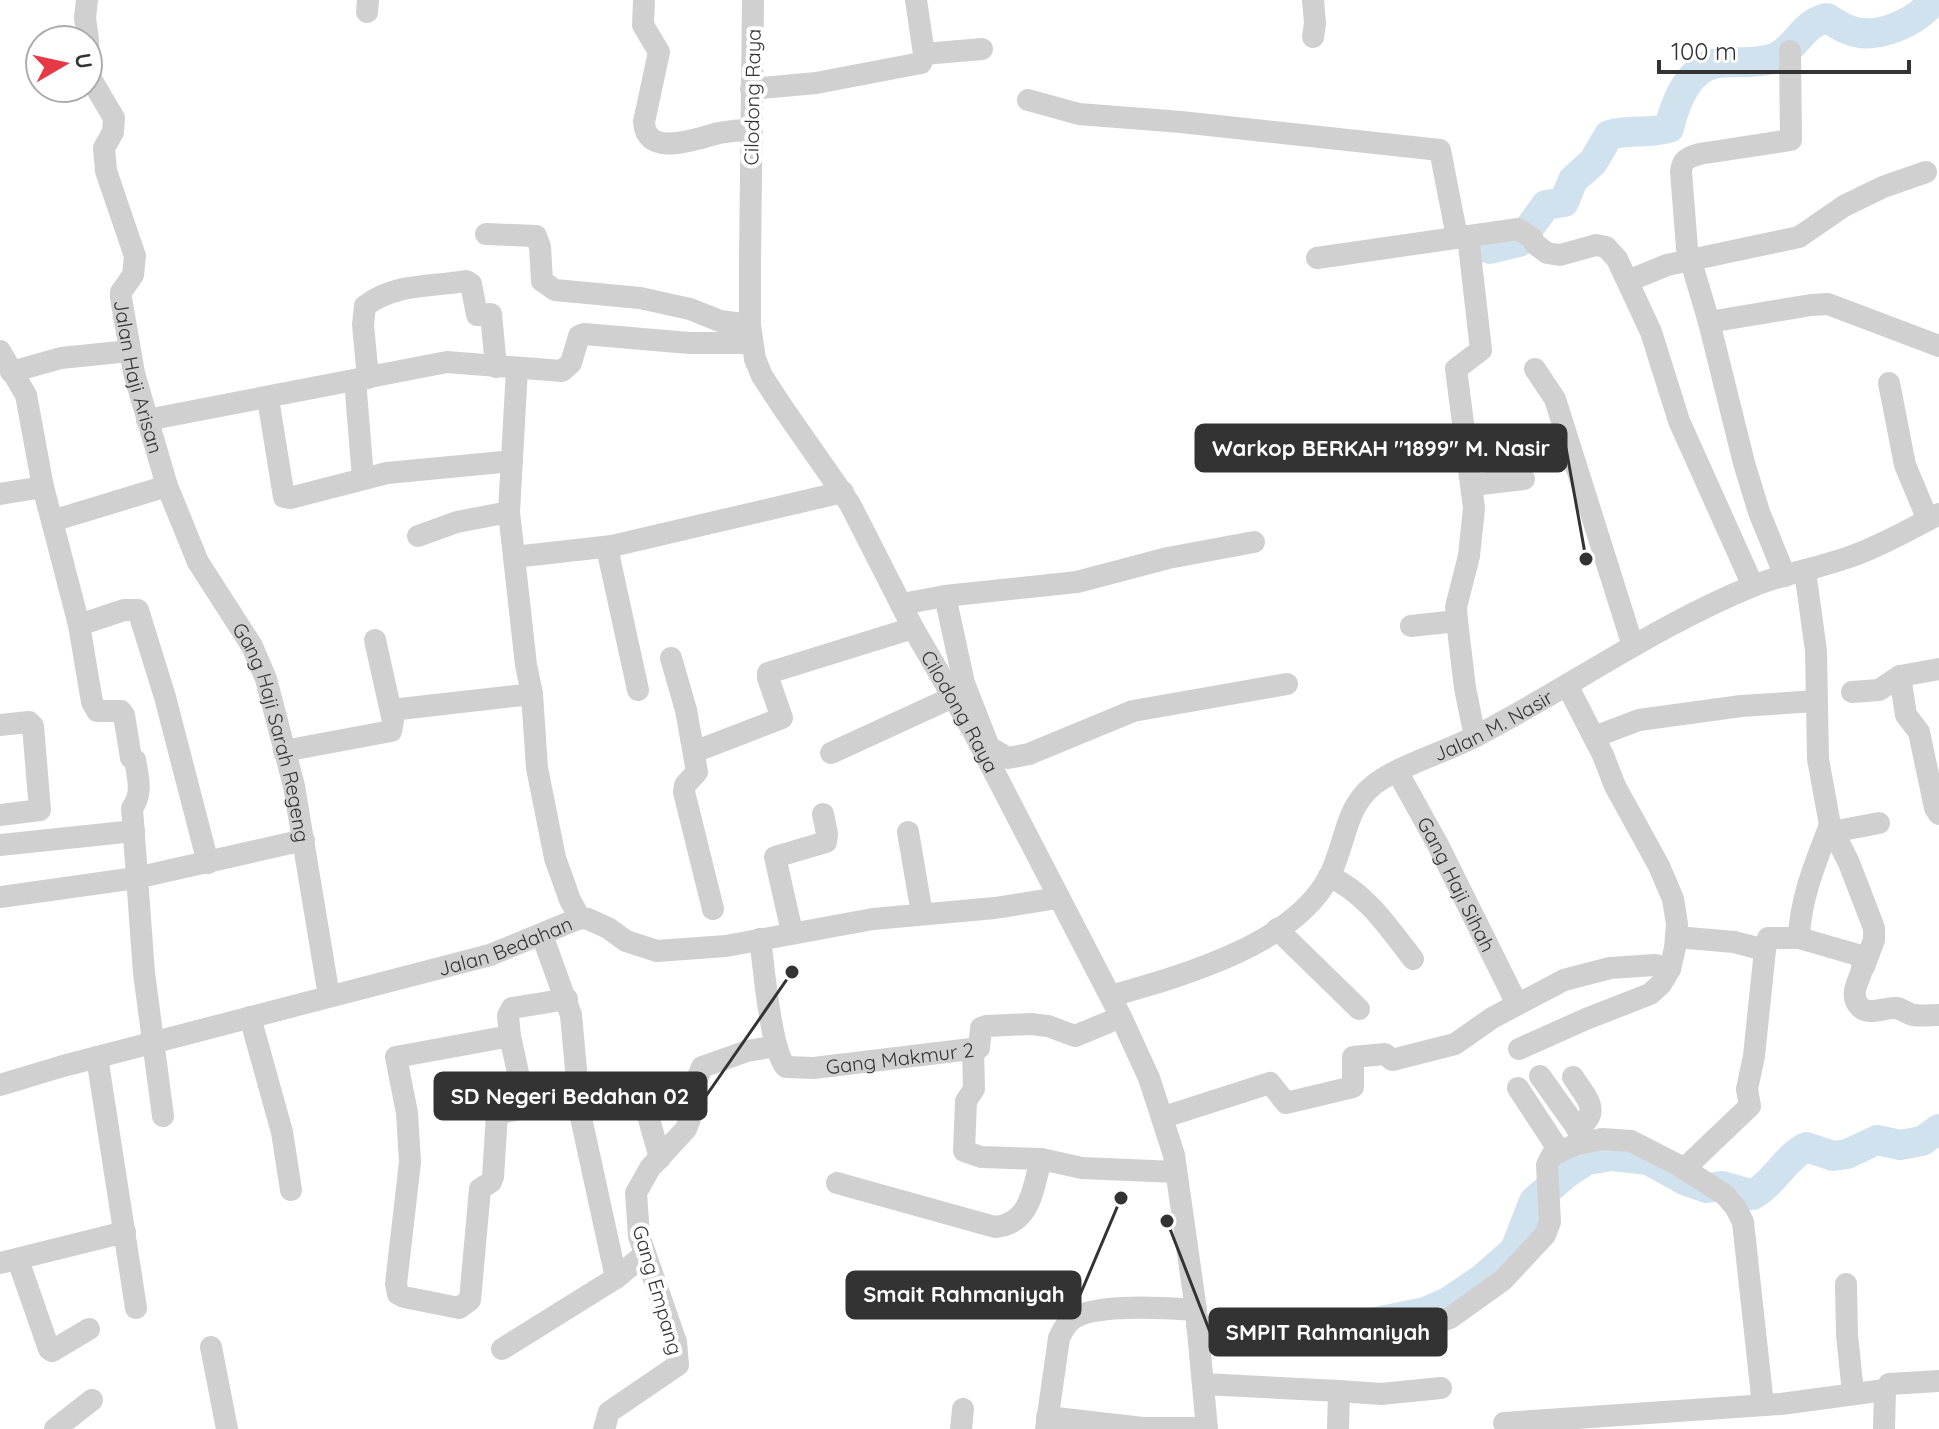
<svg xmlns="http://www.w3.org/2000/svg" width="1939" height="1429" font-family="Quicksand,sans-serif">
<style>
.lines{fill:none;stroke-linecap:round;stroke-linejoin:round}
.river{stroke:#cfe2ee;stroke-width:30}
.minor{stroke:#d0d0d0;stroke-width:22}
.labels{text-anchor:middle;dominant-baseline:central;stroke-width:8;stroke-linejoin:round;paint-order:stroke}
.street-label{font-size:20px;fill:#333;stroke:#fff}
.leader{fill:none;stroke:#333;stroke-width:3}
.callout-dot{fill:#333;stroke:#fff;stroke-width:3}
.callout{fill:#333;stroke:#333;stroke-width:3}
.callout-label{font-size:22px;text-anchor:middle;font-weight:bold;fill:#fff}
</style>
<rect width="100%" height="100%" fill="#fff"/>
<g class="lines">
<!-- river -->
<g class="river">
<path d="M 1490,249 L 1519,242 L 1546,205 L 1564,202 L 1573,180 L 1593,162 L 1609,135 C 1629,129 1649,134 1669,128 C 1675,104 1687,71 1713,64 C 1724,61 1739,63 1750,62 C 1761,61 1771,61 1780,55 C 1800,42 1804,23 1827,18 C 1834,22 1842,28 1849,30 C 1877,41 1917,22 1934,0"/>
<path d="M 1352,1327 L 1425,1312 L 1448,1302 L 1482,1279 L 1515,1250 L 1534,1201 L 1567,1173 L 1587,1160 L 1613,1156 L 1648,1160 L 1684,1180 L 1707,1188 L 1722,1186 L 1753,1195 C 1774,1183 1785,1158 1806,1147 L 1833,1156 L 1847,1154 L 1877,1140 L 1900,1145 L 1922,1141 L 1939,1129"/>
</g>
<!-- minor -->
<g class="minor">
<polyline points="87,0 85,18 88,40"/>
<path d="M 644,0 L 643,25 L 659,52 L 644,122 C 646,159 698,138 719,133 C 729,131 739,130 750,130"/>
<path id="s1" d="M 753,0 L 750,261 L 750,325 L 755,359 L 762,376 L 783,408 L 850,504 L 913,628 L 974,733 L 1121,1017 L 1149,1078 L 1174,1155 L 1196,1310 L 1207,1429"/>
<polyline points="367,12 368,0"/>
<polyline points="1313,37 1315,23 1313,0"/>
<path id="s2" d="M 88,42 L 91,79 L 114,118 L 113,132 L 104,148 L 106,171 L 135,256 L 133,275 L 121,292 L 121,298 L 134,373 L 167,486 L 198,562 L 252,646 L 266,679 L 294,786 L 329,996"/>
<polyline points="924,54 982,49"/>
<polyline points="751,89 816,83 921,63 924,54 916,0"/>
<polyline points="1028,100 1079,114 1181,122 1440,150 1457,237"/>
<polyline points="486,234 536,236 540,247 542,281 555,290 640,298 690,309 720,321 750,325"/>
<polyline points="1468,236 1481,350 1456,369 1474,508 1469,556 1456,607 1457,621 1465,688 1475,737"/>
<polyline points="1317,258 1518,229 1532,238 1535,244 1547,253 1560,255 1596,245 1606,247 1617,259 1651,332 1679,421 1753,586"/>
<polyline points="1628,281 1667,265 1799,237 1844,206 1883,187 1926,172"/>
<polyline points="1709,322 1811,305 1828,304 1939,346"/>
<polyline points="0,351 26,395 43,487"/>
<polyline points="517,369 509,512 526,665 532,694 537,768 555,858 570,900 580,918"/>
<polyline points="1535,369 1555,399 1633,646"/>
<polyline points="11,372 61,358 129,351"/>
<path d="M 368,378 L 363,325 L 365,306 C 395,283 431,287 466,281 L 471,284 L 477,315 L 491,314 L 496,367"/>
<polyline points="355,380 363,478"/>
<polyline points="1889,383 1905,465 1928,520"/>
<polyline points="268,399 284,497 290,498 387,473 512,461"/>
<polyline points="147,420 447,362 562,371 571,363 579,336 584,334 689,343 752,343"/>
<polyline points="1472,485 1524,479"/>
<polyline points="0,494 43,487 52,521 167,486"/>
<path d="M 52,521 L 79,625 L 92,702 L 97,711 L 121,711 L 124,715 L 131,758 L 135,760 C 138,777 143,794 132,808 L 144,973 L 163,1116"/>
<polyline points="418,536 457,522 509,512"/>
<polyline points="514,557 612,546"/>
<polyline points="1805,571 1816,651 1818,759 1830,825 1849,863 1874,928 1874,940 1864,967"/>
<path d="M 1785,576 L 1759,512 L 1744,463 L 1709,322 L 1687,248 L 1681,172 C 1682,159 1688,158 1699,154 L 1791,140 L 1790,51"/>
<polyline points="945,596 964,683 989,747 1008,758 1029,754 1133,711 1287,684"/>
<polyline points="902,604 945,596 1077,582 1168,558 1254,542"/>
<polyline points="79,625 124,610 138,610 165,697 208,863"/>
<polyline points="1411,626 1457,621"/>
<polyline points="671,658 686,710 697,772 685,785 684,792 713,909"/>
<polyline points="1900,676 1939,669"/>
<polyline points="638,690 609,557 612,546 843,492"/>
<polyline points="1852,692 1879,690 1900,676 1906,715 1919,732 1935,808 1939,814"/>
<polyline points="391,710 532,694"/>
<polyline points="0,725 29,722 33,726 40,810 0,815"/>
<polyline points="1594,737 1639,720 1741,706 1816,701"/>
<polyline points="284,751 391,731 393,721 375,640"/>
<polyline points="694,752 782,718 768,678 768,673 913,628"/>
<polyline points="831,753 953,697"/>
<path id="s3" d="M 1397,771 L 1437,843 L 1513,996"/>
<path d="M 1830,825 C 1816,861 1800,899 1799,938 L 1858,955 C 1873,971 1843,989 1860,1007 C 1869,1016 1885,1007 1896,1008 C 1903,1009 1907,1014 1914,1015 C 1922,1016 1931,1015 1939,1015"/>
<polyline points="908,832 922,914"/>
<polyline points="1832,832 1879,823"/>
<polyline points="0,845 134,831"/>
<path d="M 1329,876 C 1367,894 1388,927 1413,959"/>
<polyline points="0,897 136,878 304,840"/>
<polyline points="1277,929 1359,1009"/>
<polyline points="792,932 775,857 826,842 827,834 823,814"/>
<polyline points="542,935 571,1015 580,1113 616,1278"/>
<polyline points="1676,937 1734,942 1765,950 1768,938 1799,938"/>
<path id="s4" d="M 760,939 C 764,966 770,1050 786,1067 L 814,1068 L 979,1048 L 981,1028 L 986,1026 L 1031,1024 L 1048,1026 L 1075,1036 L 1121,1017"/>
<path id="s5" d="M 1111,996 C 1181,976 1292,946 1329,877 C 1348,840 1343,803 1382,779 C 1411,761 1446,752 1476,736 C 1569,688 1655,626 1753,586 C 1785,573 1820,568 1852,556 C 1883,545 1910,529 1939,514"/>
<polyline points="250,1017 282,1132 291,1190"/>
<polyline points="510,1036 525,1105 524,1108 497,1114 493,1177 491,1182 480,1189 470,1300 459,1308 404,1297 398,1294 396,1284 410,1162 407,1113 396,1057 510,1036 508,1016 512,1008 567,999"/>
<polyline points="973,1049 974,1089 966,1101 964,1151 981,1157 1041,1159"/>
<polyline points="1519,1049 1586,1019 1650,994 1661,984 1670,969 1675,948 1677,924 1673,899 1659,866 1615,786 1603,755 1567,685"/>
<polyline points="97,1057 136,1308"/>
<polyline points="1540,1076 1587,1142"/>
<path d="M 1573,1077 C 1586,1098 1603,1111 1577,1129"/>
<path id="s6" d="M 0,1085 L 63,1066 L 490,955 L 580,918 L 588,919 L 608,928 L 626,941 L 657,951 L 726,946 L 873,919 L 995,908 L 1058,898"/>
<polyline points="1518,1088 1560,1152"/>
<polyline points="580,1110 639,1104 645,1105 660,1158"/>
<polyline points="1164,1117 1270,1083 1286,1103 1353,1087 1353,1057 1385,1054 1392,1060 1455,1044 1492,1018 1564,980 1610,968 1655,965 1670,969"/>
<polyline points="1684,1169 1750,1106 1747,1089 1754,1056 1765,950"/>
<path d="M 837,1183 L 995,1227 C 1031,1224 1033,1188 1041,1159 L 1082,1168 L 1176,1172"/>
<polyline points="18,1260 49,1349 52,1351 89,1329"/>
<polyline points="0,1263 125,1232"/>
<polyline points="1846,1284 1847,1335 1853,1393"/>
<polyline points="1197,1326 1305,1324 1367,1335 1401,1333 1423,1328 1450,1318 1503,1280 1545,1235 1550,1222 1547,1165 1552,1155 1577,1144 1602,1139 1631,1141 1680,1166 1725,1195 1736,1208 1743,1222 1763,1405"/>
<polyline points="211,1347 227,1429"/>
<polyline points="502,1349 616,1278 645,1254"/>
<polyline points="1204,1384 1339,1391 1338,1429"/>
<polyline points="1339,1391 1381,1394 1441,1388"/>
<polyline points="1047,1417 1143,1428 1206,1428"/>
<polyline points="1504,1423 1781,1404 1885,1390 1889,1384 1939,1381"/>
<polyline points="55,1429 92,1400"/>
<polyline points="604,1429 609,1412 678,1365 676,1342 639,1236 636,1193 650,1168 686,1129 693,1111 694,1086 702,1067 747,1051 776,1046"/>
<polyline points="961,1429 963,1409"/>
<path d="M 1046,1429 L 1059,1338 C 1063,1330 1066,1323 1074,1318 C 1098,1303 1167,1308 1196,1310"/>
<polyline points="1884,1429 1885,1390"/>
</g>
</g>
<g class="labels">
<!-- street labels -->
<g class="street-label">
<text transform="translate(752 97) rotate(-89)">Cilodong Raya</text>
<text stroke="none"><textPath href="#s2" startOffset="354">Jalan Haji Arisan</textPath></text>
<text stroke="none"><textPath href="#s1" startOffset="768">Cilodong Raya</textPath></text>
<text stroke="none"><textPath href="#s5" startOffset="492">Jalan M. Nasir</textPath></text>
<text stroke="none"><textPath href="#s2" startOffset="738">Gang Haji Sarah Regeng</textPath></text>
<text stroke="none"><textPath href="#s3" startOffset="128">Gang Haji Sihah</textPath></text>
<text stroke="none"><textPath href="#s6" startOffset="524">Jalan Bedahan</textPath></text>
<text stroke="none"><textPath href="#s4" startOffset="246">Gang Makmur 2</textPath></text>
<text transform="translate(658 1290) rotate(74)">Gang Empang</text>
</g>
</g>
<!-- callouts -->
<path class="leader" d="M1586 559L1566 448M792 972L706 1096M1121 1198L1080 1295M1167 1221L1210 1332"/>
<g class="callout-dot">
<circle cx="1586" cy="559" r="8"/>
<circle cx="792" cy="972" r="8"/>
<circle cx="1121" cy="1198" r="8"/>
<circle cx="1167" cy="1221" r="8"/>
</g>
<g class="callout">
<rect x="1196" y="425" width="370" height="46" rx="8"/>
<rect x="435" y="1073" width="271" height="46" rx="8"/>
<rect x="847" y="1272" width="233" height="46" rx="8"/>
<rect x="1210" y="1309" width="236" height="46" rx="8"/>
</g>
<g class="callout-label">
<text x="1381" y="456">Warkop BERKAH "1899" M. Nasir</text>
<text x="570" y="1104">SD Negeri Bedahan 02</text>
<text x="964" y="1302">Smait Rahmaniyah</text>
<text x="1328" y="1340">SMPIT Rahmaniyah</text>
</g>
<!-- north arrow -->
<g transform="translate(64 64) rotate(81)"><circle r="38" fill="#ffffff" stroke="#adadad" stroke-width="2"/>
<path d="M0-6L14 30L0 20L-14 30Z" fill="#e63946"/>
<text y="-12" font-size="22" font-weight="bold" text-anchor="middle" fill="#333333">U</text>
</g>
<!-- scale -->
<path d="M1659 60v12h250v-12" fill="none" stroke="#333333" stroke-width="4"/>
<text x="1671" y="60" font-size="24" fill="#333333" stroke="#ffffff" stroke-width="6" paint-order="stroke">100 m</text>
</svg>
